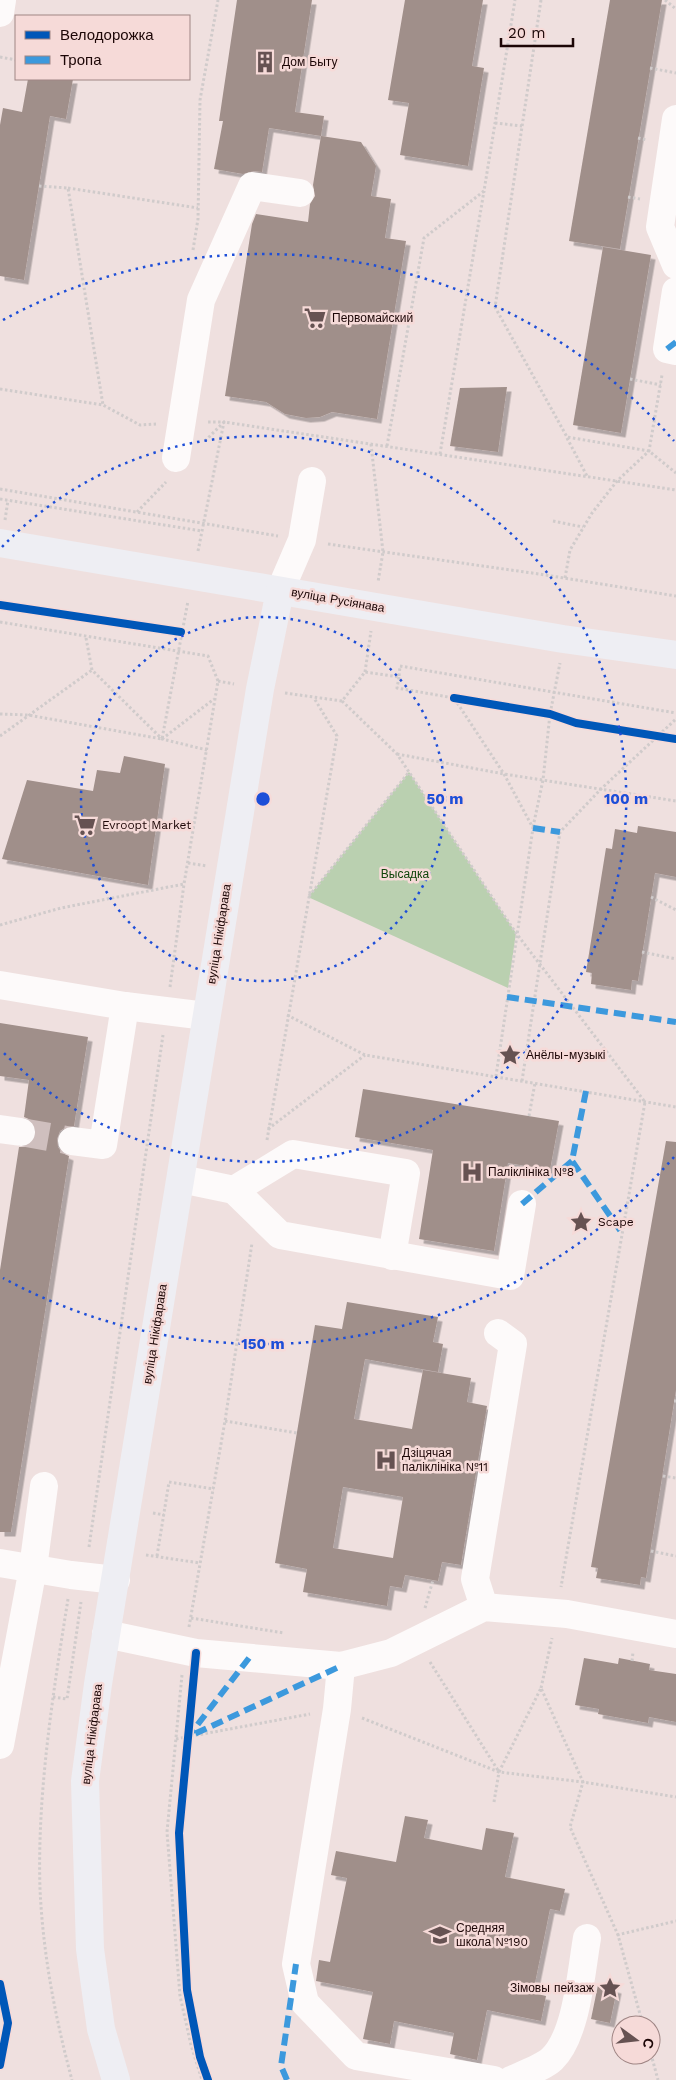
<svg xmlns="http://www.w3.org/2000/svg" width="676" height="2080" font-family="'Work Sans',sans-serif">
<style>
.green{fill:#bad0b0}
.building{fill:#a08f8a;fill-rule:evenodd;filter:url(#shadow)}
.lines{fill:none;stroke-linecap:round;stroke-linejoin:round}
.minor-tunnel{stroke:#cfbfbe;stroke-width:28;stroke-dasharray:28 14;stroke-linecap:butt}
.path{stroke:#d0cbcb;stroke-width:3;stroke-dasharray:2.5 2.5;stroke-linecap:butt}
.minor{stroke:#fdfafa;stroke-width:28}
.major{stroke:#eeeef3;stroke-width:28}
.quiet{stroke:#3c99dd;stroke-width:6;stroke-dasharray:12 6;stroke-linecap:butt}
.cycleway-casing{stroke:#f6dad8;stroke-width:11}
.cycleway{stroke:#0057b8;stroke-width:8}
.ring{fill:none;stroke:#1d4ed8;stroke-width:2.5;stroke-dasharray:2.5 5}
.labels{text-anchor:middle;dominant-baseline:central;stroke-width:5;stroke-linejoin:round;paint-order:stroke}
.poi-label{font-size:12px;fill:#1c0606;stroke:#f6dad8;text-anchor:start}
.street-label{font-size:12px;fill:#1c0606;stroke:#f6dad8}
.park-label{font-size:12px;fill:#0f450a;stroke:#f6dad8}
.centre{fill:#1d4ed8;stroke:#f6dad8;stroke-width:2.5}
.ring-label{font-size:15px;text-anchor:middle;font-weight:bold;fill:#1d4ed8;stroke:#f6dad8;stroke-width:5;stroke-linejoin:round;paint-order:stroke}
</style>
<defs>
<filter id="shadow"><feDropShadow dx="4.5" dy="4.5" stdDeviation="0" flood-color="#0004"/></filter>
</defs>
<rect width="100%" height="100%" fill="#efe0df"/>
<!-- green -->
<polygon class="green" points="409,772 516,933 508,988 308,897"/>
<!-- building -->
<g class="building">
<polygon points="237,0 312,0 295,112 324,116 321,136 269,128 262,172 254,171 243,174 214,169 223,121 219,121"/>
<polygon points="405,0 483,0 472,66 484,68 468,166 400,155 409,103 388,100"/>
<polygon points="610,0 662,0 620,249 569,241"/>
<polygon points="28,79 73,79 66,119 50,116 24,280 0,276 0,125 3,108 22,112"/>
<polygon points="321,136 361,142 376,166 371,196 391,199 385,238 406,241 377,419 332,412 320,417 306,418 285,414 266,402 225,396 252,224 256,214 308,222 310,204 315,196 313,185"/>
<polygon points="603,247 651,255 621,433 573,425"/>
<polygon points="507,387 498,452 450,446 460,388"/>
<polygon points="124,756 165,764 148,885 2,859 27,780 93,791 97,770 120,773"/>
<polygon points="638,826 676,832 676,877 655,873 638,981 632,980 631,990 591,984 592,973 586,972 606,848 612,849 615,829 637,833"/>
<polygon points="0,1023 88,1037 74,1126 66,1127 60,1131 57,1139 58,1147 62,1153 69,1156 11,1532 0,1532 0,1270 19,1147 26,1147 33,1142 36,1134 35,1126 31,1120 24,1117 29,1080 0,1076"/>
<polygon points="363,1089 559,1121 550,1170 508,1163 494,1251 419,1239 433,1150 355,1137"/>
<polygon points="666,1141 676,1142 676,1390 646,1578 641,1577 640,1585 596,1578 598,1568 591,1567"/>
<path d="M 347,1302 L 438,1317 L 433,1342 L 443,1344 L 438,1372 L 365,1359 L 354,1419 L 412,1429 L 423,1370 L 471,1378 L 467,1402 L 487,1406 L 461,1565 L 442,1562 L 438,1581 L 405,1575 L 402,1588 L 390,1586 L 387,1606 L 303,1592 L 307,1569 L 275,1563 L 315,1325 L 342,1329 ZM 343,1487 L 403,1497 L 393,1558 L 333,1548 Z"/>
<polygon points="584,1658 618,1664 619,1658 650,1664 649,1670 676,1674 676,1722 649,1717 648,1723 598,1714 599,1709 575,1705"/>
<polygon points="405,1816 428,1820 424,1838 482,1850 486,1828 514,1833 505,1877 565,1889 560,1911 550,1909 533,1993 546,1996 541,2021 487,2010 477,2060 450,2054 454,2033 394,2021 390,2044 363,2039 373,1992 316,1981 319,1960 330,1962 347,1878 331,1875 336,1851 396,1862"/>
<polygon points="598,1985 617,1989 610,2023 591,2019"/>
</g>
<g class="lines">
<!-- minor-tunnel -->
<polyline class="minor-tunnel" points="21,1132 72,1141"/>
<!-- path -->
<g class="path">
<polyline points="541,0 495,307 567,437 649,451 676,473"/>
<polyline points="665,0 676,9"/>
<polyline points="0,57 16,60"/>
<polyline points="650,68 676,73"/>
<polyline points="495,123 522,126"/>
<polyline points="638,138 647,140"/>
<polyline points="39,186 68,188 103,405"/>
<polyline points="68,188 198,208"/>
<polyline points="628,197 640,199"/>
<polyline points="193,250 198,219 200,100 218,0"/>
<polyline points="630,379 661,385"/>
<polyline points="0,389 103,405 140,425 156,424"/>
<polyline points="567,438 587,476"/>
<polyline points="205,441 224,422 676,490"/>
<polyline points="371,444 383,552 378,582"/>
<polyline points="387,446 424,238 484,191 515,0"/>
<polyline points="440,454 484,191"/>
<polyline points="0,489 278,536"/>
<polyline points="0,499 202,531"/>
<polyline points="137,512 166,482"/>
<polyline points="5,520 8,500"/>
<polyline points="553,521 583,527"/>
<polyline points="328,544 539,574 676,596"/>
<polyline points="198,551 224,422 207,422"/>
<polyline points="565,578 570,550 592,513 617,481 649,451 662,375"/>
<polyline points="0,622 208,656 218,681 184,884 170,987"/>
<polyline points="86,638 92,670 162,739 207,750"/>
<polyline points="365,672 371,631"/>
<polyline points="399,677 397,688 454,698 504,774 533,828 496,1076"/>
<polyline points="218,681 234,684"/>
<polyline points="285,693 342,701 365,672 399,677 400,666 676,713"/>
<polyline points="342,701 397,754 516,933 645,1102 561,1587"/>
<polyline points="0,714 28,715 162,739 188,601"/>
<polyline points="0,736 92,670"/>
<polyline points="162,739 214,699"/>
<polyline points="397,754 504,774 676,801"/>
<polyline points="533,827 543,780 550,714 560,663"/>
<polyline points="188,863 207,866"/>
<polyline points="309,896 409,772"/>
<polyline points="651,897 676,910"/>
<polyline points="0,925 61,908 184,884"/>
<polyline points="642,952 676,959"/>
<polyline points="287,1015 365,1055 676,1107"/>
<polyline points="522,1081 560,832 601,789 676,719"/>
<polyline points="529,1116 535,1083"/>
<polyline points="268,1129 365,1055"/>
<polyline points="267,1140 337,736 314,698"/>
<polyline points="674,1401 676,1401"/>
<polyline points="225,1421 297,1433"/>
<polyline points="663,1476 676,1478"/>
<polyline points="153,1513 164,1515"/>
<polyline points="89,1547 163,1035"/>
<polyline points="651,1551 676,1556"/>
<polyline points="146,1555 200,1563"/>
<polyline points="157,1556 169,1482 214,1489"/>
<path d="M 68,1599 C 53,1693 37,1794 40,1889 C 43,1954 55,2017 72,2080"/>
<polyline points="425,1608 433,1580"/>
<polyline points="191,1618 284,1633"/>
<polyline points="189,1627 225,1421 252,1243"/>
<polyline points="632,1661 633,1652"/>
<polyline points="430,1662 499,1772 541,1688 583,1782 570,1827 618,1935 643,2025"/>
<polyline points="182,1675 167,1832 180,1996 191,2045 202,2080"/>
<polyline points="541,1688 552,1638"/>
<polyline points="53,1697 67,1699 81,1602"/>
<polyline points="362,1718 499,1772 583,1782 676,1797"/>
<polyline points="176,1739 310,1714"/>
<polyline points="494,1802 499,1772"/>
<polyline points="617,1935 676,1921"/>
<polyline points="651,2054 658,2080"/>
</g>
<!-- minor -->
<g class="minor">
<polyline points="0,13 2,0"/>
<polyline points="676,119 660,227 676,265"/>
<polyline points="676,291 667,349 676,351"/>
<polyline points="176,458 201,300 252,186 300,193"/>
<polyline points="280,591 302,540 312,481"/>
<polyline points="0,985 125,1006 206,1016"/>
<polyline points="0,1129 21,1132"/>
<polyline points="72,1141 103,1145 125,1006"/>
<polyline points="181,1179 234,1190 280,1235 510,1276 522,1204"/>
<polyline points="234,1190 293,1154 406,1173 392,1256"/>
<polyline points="0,1563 71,1575 116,1580"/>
<polyline points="484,1607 475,1579 513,1344 498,1333"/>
<polyline points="106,1634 196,1653 341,1666 391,1653 484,1607 567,1614 676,1634"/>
<polyline points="341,1666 337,1709 296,1964 305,2003 356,2056 494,2080"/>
<polyline points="0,1745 33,1568 44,1486"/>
<path d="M 511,2080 C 522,2075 544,2067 552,2059 C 577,2035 581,1972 587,1938"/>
</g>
<!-- major -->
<g class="major">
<polyline points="0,543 563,639 676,655"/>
<polyline points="116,2080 101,2029 90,1949 85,1781 98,1684 260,689 280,591"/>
</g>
<!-- quiet -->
<g class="quiet">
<polyline points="667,349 676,342"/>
<polyline points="533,828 560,832"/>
<polyline points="507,997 676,1022"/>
<polyline points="586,1091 572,1161 622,1233"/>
<polyline points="522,1204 572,1161"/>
<polyline points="249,1658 188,1737 341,1666"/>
<polyline points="287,2080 281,2066 296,1964"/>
</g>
<!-- cycleway casing -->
<g class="cycleway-casing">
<g id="cycleway">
<polyline points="0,605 181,632"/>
<polyline points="454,698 550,714 576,723 676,739"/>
<polyline points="196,1653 179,1833 187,1990 200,2057 208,2080"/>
<polyline points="0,1984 8,2023 0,2065"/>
</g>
</g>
<!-- cycleway -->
<use href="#cycleway" class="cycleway"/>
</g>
<!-- distance rings -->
<g class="ring">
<circle cx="263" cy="799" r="182"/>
<path d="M2 547A363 363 0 1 1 2 1051"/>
<path d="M674 1157A545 545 0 0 1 3 1278M3 320A545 545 0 0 1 674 441"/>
</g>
<!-- icons -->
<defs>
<g id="building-bare" transform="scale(1.725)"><path d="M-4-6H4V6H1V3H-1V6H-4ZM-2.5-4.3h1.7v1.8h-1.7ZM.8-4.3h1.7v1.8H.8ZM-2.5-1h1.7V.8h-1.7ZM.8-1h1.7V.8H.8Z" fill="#665252" stroke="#f6dad8" stroke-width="2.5" paint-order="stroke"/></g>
<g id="supermarket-bare" transform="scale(1.725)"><path d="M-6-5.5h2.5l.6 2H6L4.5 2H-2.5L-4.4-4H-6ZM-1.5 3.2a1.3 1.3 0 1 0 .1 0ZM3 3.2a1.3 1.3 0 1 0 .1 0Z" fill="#665252" stroke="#f6dad8" stroke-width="2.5" paint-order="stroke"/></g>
<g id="sight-bare" transform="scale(1.725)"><path d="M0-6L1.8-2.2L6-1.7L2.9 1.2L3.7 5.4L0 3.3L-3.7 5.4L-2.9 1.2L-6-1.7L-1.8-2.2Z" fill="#665252" stroke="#f6dad8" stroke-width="2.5" paint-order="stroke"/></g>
<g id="hospital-bare" transform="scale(1.725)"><path d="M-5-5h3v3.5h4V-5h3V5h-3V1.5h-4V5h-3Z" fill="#665252" stroke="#f6dad8" stroke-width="2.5" paint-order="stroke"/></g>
<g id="school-bare" transform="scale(1.725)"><path d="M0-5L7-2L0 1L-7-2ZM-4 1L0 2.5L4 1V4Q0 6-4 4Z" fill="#665252" stroke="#f6dad8" stroke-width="2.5" paint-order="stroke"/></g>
</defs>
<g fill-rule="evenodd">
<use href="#building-bare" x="265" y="62"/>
<use href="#supermarket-bare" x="315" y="318"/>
<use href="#supermarket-bare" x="85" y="825"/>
<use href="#sight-bare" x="510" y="1055"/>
<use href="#hospital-bare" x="472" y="1172"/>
<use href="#sight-bare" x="581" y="1222"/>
<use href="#hospital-bare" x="386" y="1460"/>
<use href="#school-bare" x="440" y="1935"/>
<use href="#sight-bare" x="610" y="1988"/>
</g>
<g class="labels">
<!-- poi labels -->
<g class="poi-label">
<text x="282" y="62">Дом Быту</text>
<text x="332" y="318">Первомайский</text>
<text x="102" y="825">Evroopt Market</text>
<text x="526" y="1055">Анёлы-музыкі</text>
<text x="488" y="1172">Паліклініка №8</text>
<text x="598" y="1222">Scape</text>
<text x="402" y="1453">Дзіцячая<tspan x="402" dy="14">паліклініка №11</tspan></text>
<text x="456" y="1928">Средняя<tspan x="456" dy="14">школа №190</tspan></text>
<text x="594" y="1988" text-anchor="end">Зімовы пейзаж</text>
</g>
<!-- street labels -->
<g class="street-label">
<text transform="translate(338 600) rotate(10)">вуліца Русіянава</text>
<text transform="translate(219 934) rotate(-81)">вуліца Нікіфарава</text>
<text transform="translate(155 1334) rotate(-81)">вуліца Нікіфарава</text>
<text transform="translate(92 1734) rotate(-83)">вуліца Нікіфарава</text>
</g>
<!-- park labels -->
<g class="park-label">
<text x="405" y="874">Высадка</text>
</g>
</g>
<circle cx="263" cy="799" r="8" class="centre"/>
<g class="ring-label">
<text x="445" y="804">50 m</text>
<text x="626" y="804">100 m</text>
<text x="263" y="1349">150 m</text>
</g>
<!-- legend -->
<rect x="15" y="15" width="175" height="65" fill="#f6dad8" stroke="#9f8584"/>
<rect x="25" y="31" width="25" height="8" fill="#0057b8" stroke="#9f8584"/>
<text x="60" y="40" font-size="15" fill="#1c0606">Велодорожка</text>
<rect x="25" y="56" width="25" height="8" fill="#3c99dd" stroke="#9f8584"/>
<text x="60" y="65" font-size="15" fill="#1c0606">Тропа</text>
<!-- north arrow -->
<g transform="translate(636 2040) rotate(105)"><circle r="24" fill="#f6dad8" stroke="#9f8584"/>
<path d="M0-4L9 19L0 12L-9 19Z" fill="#665252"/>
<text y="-8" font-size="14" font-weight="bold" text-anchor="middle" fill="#1c0606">С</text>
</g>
<!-- scale -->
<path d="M501 38v8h72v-8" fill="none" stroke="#1c0606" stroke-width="2.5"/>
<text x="508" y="38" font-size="15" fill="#1c0606" stroke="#f6dad8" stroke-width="4" paint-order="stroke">20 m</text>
</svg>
